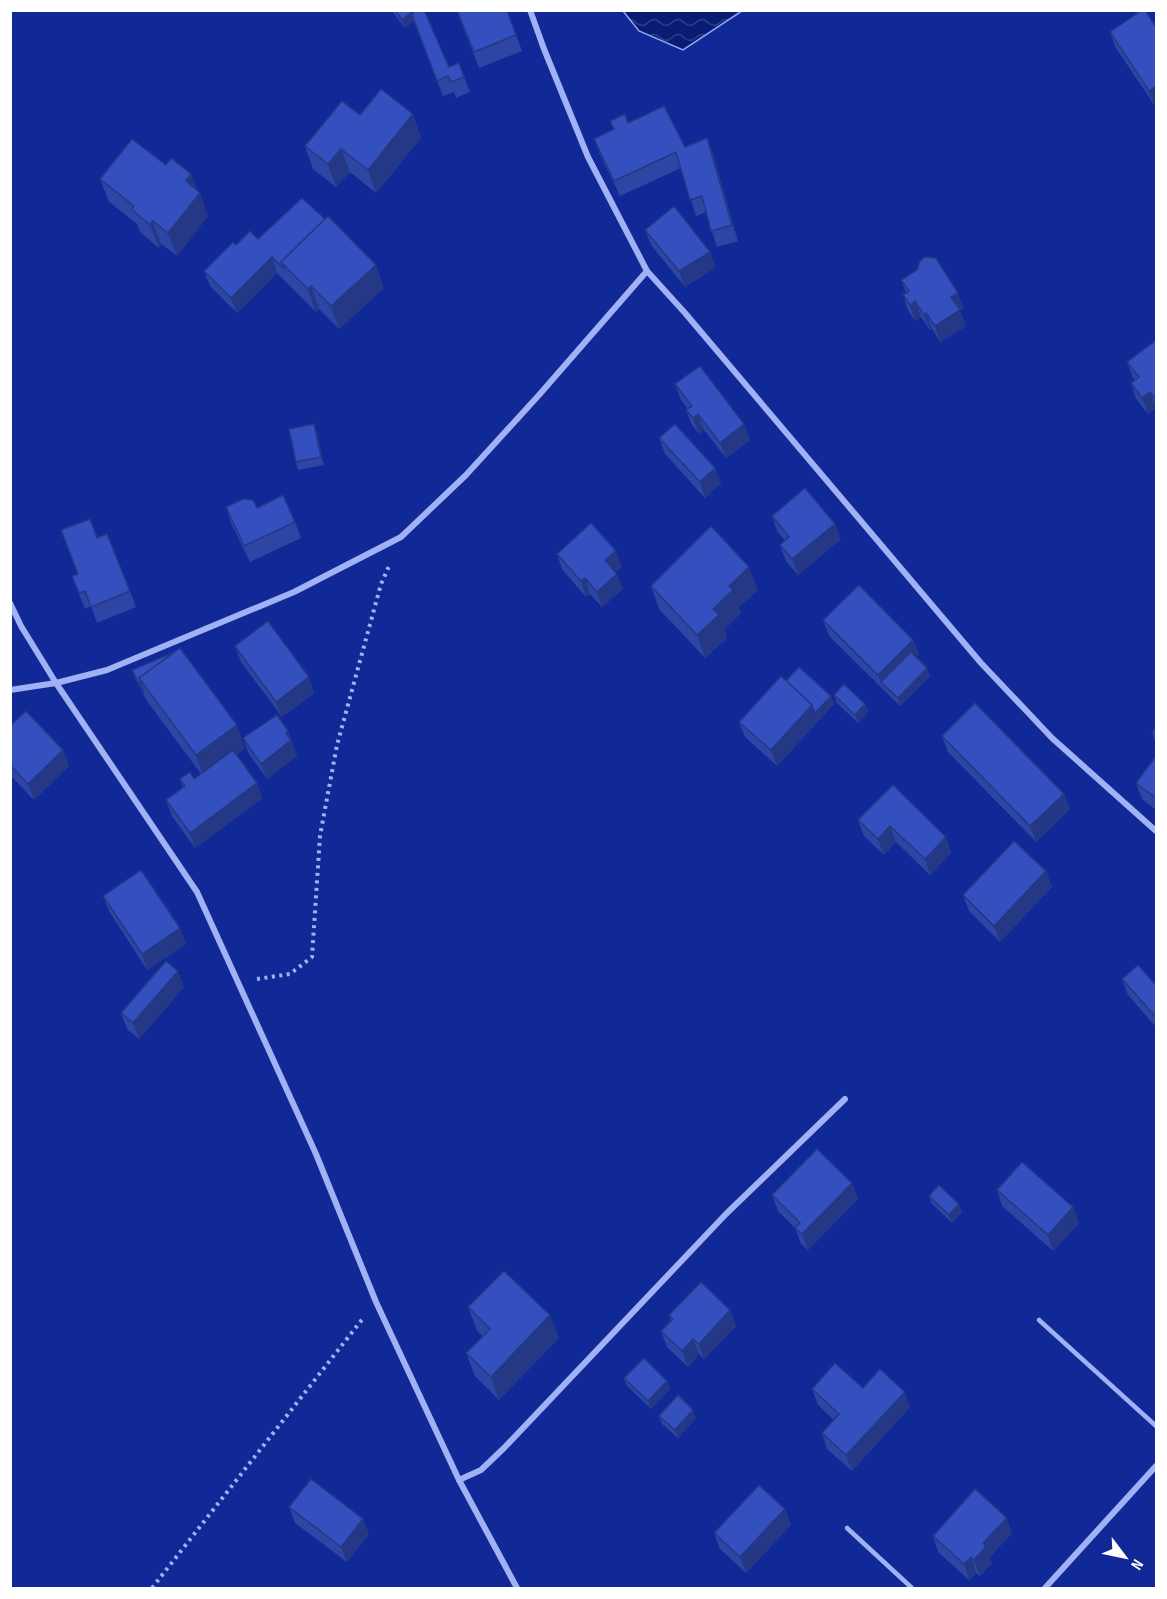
<svg xmlns="http://www.w3.org/2000/svg" width="1167" height="1599" font-family="'Sofia Sans Condensed',sans-serif">
<style>
.water{fill:url(#water-waves);stroke:#91a7f8;stroke-width:1.5}
.lines{fill:none;stroke-linecap:round;stroke-linejoin:round}
.path{stroke:#a0b1f4;stroke-width:4;stroke-dasharray:3 4.5;stroke-linecap:butt}
.service{stroke:#a0b1f4;stroke-width:4.5}
.minor{stroke:#a0b1f4;stroke-width:6}
.wall{fill:#2d45a3}
.shaded-wall{fill:#243885}
.building{fill:#3450be;stroke:#243885;stroke-width:1.5}
</style>
<defs>
<pattern id="water-waves" width="16" height="10" patternUnits="userSpaceOnUse" patternTransform="scale(1.5)"><rect width="16" height="10" fill="#091c73"/><path d="M0 5q4-4 8 0t8 0" fill="none" stroke="#2e3e88"/></pattern>
</defs>
<rect width="100%" height="100%" fill="#102997"/>
<!-- water -->
<polygon class="water" points="623,11 742,11 683,50 639,31"/>
<g class="lines">
<!-- path -->
<g class="path">
<polyline points="257,979 290,974 312,957 320,836 337,745 381,584 390,564"/>
<polyline points="152,1588 364,1317"/>
</g>
<!-- service -->
<g class="service">
<polyline points="1039,1320 1156,1426"/>
<polyline points="847,1528 912,1588"/>
</g>
<!-- minor -->
<g class="minor">
<polyline points="530,10 544,49 588,157 647,271 685,313 981,663 1052,738 1156,831"/>
<polyline points="10,603 21,626 56,683 10,690"/>
<polyline points="459,1480 481,1470 504,1448 726,1214 845,1099"/>
<polyline points="517,1588 459,1480 376,1302 316,1154 197,892 56,683 107,670 294,592 401,537 466,475 539,395 647,271"/>
<polyline points="1045,1588 1156,1466"/>
</g>
</g>
<!-- wall -->
<g class="wall">
<polygon points="391,10 428,10 425,12 449,67 464,77 470,92 456,98 454,92 443,96 414,21 405,28"/>
<polygon points="456,10 507,10 522,51 479,68"/>
<polygon points="1156,27 1156,105 1155,106 1116,48 1110,32"/>
<polygon points="360,115 421,138 376,193 350,172 336,187 313,169 305,146"/>
<polygon points="610,121 628,123 685,147 707,138 713,154 738,241 717,247 706,212 696,216 681,168 620,196 600,155 594,139 614,130"/>
<polygon points="100,179 197,191 208,216 177,256 161,244 159,248 140,232 137,224 109,202"/>
<polygon points="645,230 716,267 685,287 651,245"/>
<polygon points="258,239 384,288 339,329 319,309 316,312 277,273 237,313 210,286 204,271"/>
<polygon points="901,280 964,308 960,311 966,326 940,342 932,329 930,330 921,317 915,321 908,310 903,295 906,293"/>
<polygon points="1156,343 1156,409 1156,408 1148,414 1136,399 1131,383 1135,380 1133,378 1127,362"/>
<polygon points="675,384 744,424 750,440 726,458 704,430 699,434 692,425 686,410 688,409 681,400"/>
<polygon points="317,432 324,465 298,470 296,462"/>
<polygon points="659,438 715,468 721,483 705,498 665,454"/>
<polygon points="226,507 257,508 295,522 301,538 250,562 231,523"/>
<polygon points="772,516 841,539 798,575 786,561 780,545 785,541 777,531"/>
<polygon points="61,530 97,538 130,591 136,607 97,623 91,606 85,609 78,592 72,576 78,574"/>
<polygon points="557,554 622,567 616,572 623,589 602,607 590,594 586,597 562,569"/>
<polygon points="651,586 758,590 739,607 741,613 724,630 727,638 705,658 659,609"/>
<polygon points="823,620 913,640 919,655 917,658 927,668 930,676 900,706 829,636"/>
<polygon points="235,646 309,677 314,693 282,717 241,662"/>
<polygon points="132,670 245,748 236,755 257,783 262,799 195,848 172,816 166,800 183,788 180,779 194,779 201,774 147,701 135,678"/>
<polygon points="786,681 834,704 777,766 745,737 739,722"/>
<polygon points="834,695 865,704 868,712 858,723 837,703"/>
<polygon points="10,726 63,750 69,766 34,800 10,775"/>
<polygon points="1156,727 1156,745 1152,733"/>
<polygon points="288,731 297,756 267,779 249,754 243,738"/>
<polygon points="942,736 1064,794 1070,809 1036,842 948,752"/>
<polygon points="1156,756 1156,810 1142,799 1136,783"/>
<polygon points="858,820 946,837 951,853 930,875 896,842 884,855 864,836"/>
<polygon points="1046,871 1052,887 1000,942 969,911 963,895"/>
<polygon points="103,896 186,944 147,970 109,911"/>
<polygon points="1122,979 1156,985 1156,1027 1128,995"/>
<polygon points="184,987 139,1039 127,1029 121,1013"/>
<polygon points="852,1183 858,1199 808,1250 801,1244 795,1228 778,1211 772,1195"/>
<polygon points="997,1190 1073,1207 1079,1223 1053,1251 1002,1206"/>
<polygon points="929,1196 959,1204 962,1212 952,1223 932,1204"/>
<polygon points="468,1307 559,1338 499,1400 475,1376 466,1353 483,1336 477,1331"/>
<polygon points="730,1310 736,1326 704,1359 699,1354 688,1367 667,1347 661,1331 671,1321 669,1315"/>
<polygon points="624,1378 667,1381 670,1389 651,1409 627,1386"/>
<polygon points="863,1388 910,1407 852,1471 827,1449 822,1433 834,1420 818,1405 812,1389"/>
<polygon points="659,1416 696,1418 678,1438 662,1424"/>
<polygon points="289,1507 369,1534 347,1562 295,1523"/>
<polygon points="785,1509 791,1525 746,1573 720,1549 714,1533"/>
<polygon points="1012,1533 990,1557 992,1563 980,1576 976,1573 969,1580 938,1552 933,1536"/>
</g>
<!-- shaded-wall -->
<g class="shaded-wall">
<polygon points="414,10 428,10 405,28 402,20"/>
<polygon points="1156,86 1156,105 1155,106 1149,91"/>
<polygon points="413,114 421,138 376,193 368,170"/>
<polygon points="707,138 713,154 738,241 732,225"/>
<polygon points="341,149 350,172 336,187 328,164"/>
<polygon points="191,174 199,194 200,193 208,216 177,256 168,233 186,181"/>
<polygon points="153,221 161,244 159,248 150,225"/>
<polygon points="710,252 716,267 685,287 679,271"/>
<polygon points="272,257 277,273 237,313 231,298"/>
<polygon points="376,265 384,288 339,329 331,306"/>
<polygon points="311,286 319,309 316,312 308,289"/>
<polygon points="958,293 964,308 960,311 966,326 940,342 935,326 951,297"/>
<polygon points="915,301 921,317 915,321 910,305"/>
<polygon points="926,313 932,329 930,330 924,315"/>
<polygon points="1150,392 1156,408 1148,414 1142,398"/>
<polygon points="1156,395 1156,405 1154,397"/>
<polygon points="698,414 704,430 699,434 693,418"/>
<polygon points="314,424 317,432 324,465 321,457"/>
<polygon points="744,424 750,440 726,458 720,443"/>
<polygon points="715,468 721,483 705,498 700,482"/>
<polygon points="835,524 841,539 798,575 792,559"/>
<polygon points="616,551 622,567 611,576 605,560"/>
<polygon points="749,567 758,590 739,607 741,613 724,630 727,638 705,658 697,635 713,609 729,586"/>
<polygon points="617,574 623,589 602,607 597,592"/>
<polygon points="585,578 590,594 586,597 581,581"/>
<polygon points="913,640 919,655 887,688 881,682 878,675"/>
<polygon points="927,668 930,676 900,706 898,698"/>
<polygon points="309,677 314,693 282,717 276,702"/>
<polygon points="831,696 834,704 777,766 771,750 812,705"/>
<polygon points="865,704 868,712 858,723 855,715"/>
<polygon points="237,725 245,748 204,778 196,755"/>
<polygon points="288,731 297,756 267,779 261,764"/>
<polygon points="63,750 69,766 34,800 28,784"/>
<polygon points="257,783 262,799 195,848 190,833"/>
<polygon points="1064,794 1070,809 1036,842 1030,826"/>
<polygon points="890,826 896,842 884,855 878,839"/>
<polygon points="946,837 951,853 930,875 925,859"/>
<polygon points="1046,871 1052,887 1000,942 994,926"/>
<polygon points="180,928 186,944 147,970 142,954"/>
<polygon points="178,971 184,987 139,1039 133,1023"/>
<polygon points="852,1183 858,1199 808,1250 802,1234"/>
<polygon points="959,1204 962,1212 952,1223 949,1215"/>
<polygon points="1073,1207 1079,1223 1053,1251 1048,1235"/>
<polygon points="730,1310 736,1326 704,1359 699,1344"/>
<polygon points="550,1315 559,1338 499,1400 491,1377"/>
<polygon points="693,1339 699,1354 688,1367 682,1351"/>
<polygon points="667,1381 670,1389 651,1409 648,1401"/>
<polygon points="905,1392 910,1407 852,1471 846,1455"/>
<polygon points="693,1410 696,1418 678,1438 675,1430"/>
<polygon points="785,1509 791,1525 746,1573 740,1557"/>
<polygon points="1007,1518 1012,1533 990,1557 992,1563 980,1576 974,1560 983,1543"/>
<polygon points="363,1519 369,1534 347,1562 341,1547"/>
<polygon points="971,1557 976,1573 969,1580 964,1564"/>
</g>
<!-- building -->
<g class="building">
<polygon points="395,10 414,10 402,20"/>
<polygon points="415,10 424,10 449,67 459,63 464,77 451,82 448,76 437,81 412,15"/>
<polygon points="457,10 507,10 516,35 474,52"/>
<polygon points="1142,10 1145,10 1156,27 1156,86 1149,91 1110,32"/>
<polygon points="381,89 413,114 368,170 341,149 328,164 305,146 342,101 360,115"/>
<polygon points="664,106 685,147 707,138 732,225 711,231 702,196 690,200 676,152 614,181 594,139 614,129 610,121 625,114 628,123"/>
<polygon points="132,139 166,165 171,158 191,174 186,181 200,193 168,233 153,221 150,225 131,209 134,206 100,179"/>
<polygon points="302,198 325,219 281,262 284,269 272,257 231,298 204,271 233,242 236,245 250,231 258,239"/>
<polygon points="674,206 710,252 679,271 645,230"/>
<polygon points="328,216 376,265 331,306 311,286 308,289 281,262"/>
<polygon points="925,257 936,258 958,293 951,297 960,310 935,326 926,313 924,315 915,301 910,305 903,295 909,291 901,280 917,270 920,261"/>
<polygon points="1155,341 1156,343 1156,395 1154,397 1150,392 1142,398 1131,383 1139,377 1127,362"/>
<polygon points="700,366 744,424 720,443 698,414 693,418 686,410 692,406 675,384"/>
<polygon points="314,424 321,457 296,462 289,429"/>
<polygon points="675,424 715,468 700,482 659,438"/>
<polygon points="805,488 835,524 792,559 780,545 789,537 772,516"/>
<polygon points="283,495 295,522 244,546 226,507 243,499 253,500 257,508"/>
<polygon points="90,519 97,538 107,534 130,591 91,607 85,591 79,593 72,576 78,574 61,530"/>
<polygon points="591,523 616,551 605,560 617,574 597,592 585,578 581,581 557,554"/>
<polygon points="711,526 749,567 729,586 733,590 713,609 719,615 697,635 651,586"/>
<polygon points="859,585 913,640 878,675 823,620"/>
<polygon points="268,621 309,677 276,702 235,646"/>
<polygon points="180,648 237,725 196,755 139,678"/>
<polygon points="174,652 139,678 144,693 132,670"/>
<polygon points="911,652 927,668 898,698 881,682"/>
<polygon points="799,667 831,696 815,713 812,705 786,681"/>
<polygon points="781,676 812,705 771,750 739,722"/>
<polygon points="844,684 865,704 855,715 834,695"/>
<polygon points="975,703 1064,794 1030,826 942,736"/>
<polygon points="26,711 63,750 28,784 10,765 10,726"/>
<polygon points="277,715 288,731 286,733 291,740 261,764 243,738"/>
<polygon points="1156,727 1156,736 1152,733"/>
<polygon points="233,750 257,783 190,833 166,800 185,786 180,779 190,772 194,779"/>
<polygon points="1156,756 1156,798 1136,783"/>
<polygon points="893,785 946,837 925,859 890,826 878,839 858,820"/>
<polygon points="1014,841 1046,871 994,926 963,895"/>
<polygon points="141,870 180,928 142,954 103,896"/>
<polygon points="166,961 178,971 133,1023 121,1013"/>
<polygon points="1138,965 1156,985 1156,1017 1122,979"/>
<polygon points="817,1149 852,1183 802,1234 795,1228 800,1223 772,1195"/>
<polygon points="1022,1162 1073,1207 1048,1235 997,1190"/>
<polygon points="939,1185 959,1204 949,1215 929,1196"/>
<polygon points="504,1271 550,1315 491,1377 466,1353 490,1329 468,1307"/>
<polygon points="701,1282 730,1310 699,1344 693,1339 682,1351 661,1331 673,1319 669,1315"/>
<polygon points="644,1358 667,1381 648,1401 624,1378"/>
<polygon points="835,1363 863,1388 880,1369 905,1392 846,1455 822,1433 839,1414 812,1389"/>
<polygon points="678,1395 693,1410 675,1430 659,1416"/>
<polygon points="311,1479 363,1519 341,1547 289,1507"/>
<polygon points="759,1485 785,1509 740,1557 714,1533"/>
<polygon points="975,1489 1007,1518 983,1543 986,1547 974,1560 971,1557 964,1564 933,1536"/>
</g>
<!-- border -->
<rect width="1167" height="1599" fill="none" stroke="#ffffff" stroke-width="24"/>
<!-- north arrow -->
<g transform="translate(1125 1557) rotate(122)" stroke="#102997" stroke-width="4.5" paint-order="stroke">
<path d="M0-4.5L10 22L0 15L-10 22Z" fill="#ffffff"/>
<text y="-9" font-size="16" font-weight="bold" text-anchor="middle" fill="#ffffff">N</text>
</g>
</svg>
